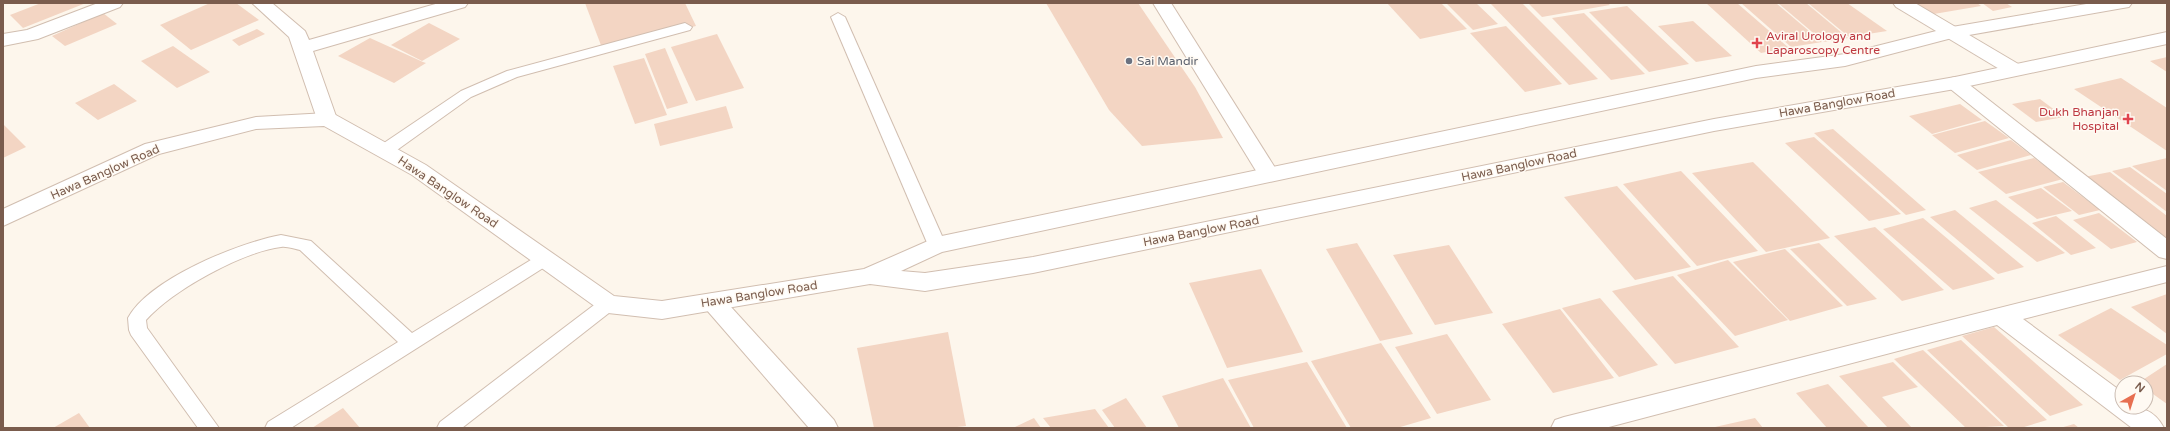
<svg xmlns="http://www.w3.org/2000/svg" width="2170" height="431" font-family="'Varela Round',sans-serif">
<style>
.building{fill:#f3d5c3}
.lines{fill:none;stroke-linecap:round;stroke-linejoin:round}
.service-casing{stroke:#d1beb0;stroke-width:2}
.minor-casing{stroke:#d1beb0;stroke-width:2}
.tertiary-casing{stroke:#d1beb0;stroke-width:2}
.service{fill:#fff;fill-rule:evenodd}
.minor{fill:#fff;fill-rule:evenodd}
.tertiary{fill:#fff;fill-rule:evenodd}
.health-dot{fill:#e0444e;stroke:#fffaf3;stroke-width:1.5}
.worship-dot{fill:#6b7280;stroke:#fffaf3;stroke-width:1.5}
.labels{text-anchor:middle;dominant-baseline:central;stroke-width:3;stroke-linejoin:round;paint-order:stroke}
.health-label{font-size:12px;fill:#be3a42;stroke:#fffaf3;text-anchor:start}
.worship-label{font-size:12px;fill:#5b616d;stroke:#fffaf3;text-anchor:start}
.street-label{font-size:12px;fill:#7a5c4d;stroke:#fffaf3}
</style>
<rect width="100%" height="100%" fill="#fdf6ec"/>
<!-- building -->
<g class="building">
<polygon points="41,3 86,3 23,28 10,15"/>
<polygon points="210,3 236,3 259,20 191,50 160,25"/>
<polygon points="585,3 685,3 696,26 602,48"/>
<polygon points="1046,3 1138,3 1195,87 1223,138 1142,146 1109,110"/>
<polygon points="1387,3 1441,3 1467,29 1420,39"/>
<polygon points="1446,3 1476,3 1498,24 1473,30"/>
<polygon points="1490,3 1522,3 1598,79 1569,85"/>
<polygon points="1528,3 1607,3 1610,5 1542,17"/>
<polygon points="1706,3 1737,3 1789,48 1761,53"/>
<polygon points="1741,3 1776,3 1822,42 1791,47"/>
<polygon points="1778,3 1806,3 1848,38 1824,42"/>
<polygon points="1808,3 1847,3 1887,31 1849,37"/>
<polygon points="1913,3 1977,3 1981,6 1928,15"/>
<polygon points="1982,3 2006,3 2012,7 1993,11"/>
<polygon points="1627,6 1689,64 1649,72 1589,12"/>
<polygon points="103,13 117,24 65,46 52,36"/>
<polygon points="1584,13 1645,74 1611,80 1552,18"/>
<polygon points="1693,21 1732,56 1696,62 1658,26"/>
<polygon points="429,23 460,39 422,61 391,45"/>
<polygon points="1506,26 1562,84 1525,92 1470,33"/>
<polygon points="257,29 265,34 239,46 232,40"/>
<polygon points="717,34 744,88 696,101 671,47"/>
<polygon points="370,38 423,62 426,63 394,83 338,56"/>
<polygon points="173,46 210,72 177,88 141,61"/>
<polygon points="665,48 688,103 667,109 645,54"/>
<polygon points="2167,57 2167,72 2150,61"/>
<polygon points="644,58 667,115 635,124 613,66"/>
<polygon points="2121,78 2167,108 2167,151 2074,89"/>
<polygon points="114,84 137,101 98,120 75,103"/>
<polygon points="2040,99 2064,117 2036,122 2012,104"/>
<polygon points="1960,104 1982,120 1932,134 1909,116"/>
<polygon points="726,106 733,128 660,146 654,124"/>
<polygon points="1985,121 2009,138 1955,153 1932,135"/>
<polygon points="3,124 26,147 3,158"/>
<polygon points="1833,129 1926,210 1906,215 1814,133"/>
<polygon points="1814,137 1901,214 1869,221 1785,143"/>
<polygon points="2011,140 2031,155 1977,170 1957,155"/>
<polygon points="2034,158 2063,179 2006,194 1978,172"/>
<polygon points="2167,158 2167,191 2132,166"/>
<polygon points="1753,162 1830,238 1766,252 1692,173"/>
<polygon points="2130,167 2167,194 2167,212 2112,171"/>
<polygon points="1681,171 1758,251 1697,266 1623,184"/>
<polygon points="2110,172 2167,216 2167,237 2160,238 2084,177"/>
<polygon points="2063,182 2100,210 2079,215 2043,187"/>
<polygon points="1617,186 1691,267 1635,280 1564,197"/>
<polygon points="2041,188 2072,211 2037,219 2008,197"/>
<polygon points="1996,200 2065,253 2037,262 1969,208"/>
<polygon points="1955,210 2024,267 1998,274 1930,217"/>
<polygon points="2099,213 2137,242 2111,249 2073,220"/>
<polygon points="2056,216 2096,248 2071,255 2032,223"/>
<polygon points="1923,218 1995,279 1953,290 1883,229"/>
<polygon points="1875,227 1944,290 1902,301 1834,236"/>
<polygon points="1357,243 1413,334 1380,341 1326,249"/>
<polygon points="1819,243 1877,299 1847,306 1790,249"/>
<polygon points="1449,245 1493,313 1435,325 1393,255"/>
<polygon points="1785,249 1843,306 1790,321 1733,262"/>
<polygon points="1728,260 1788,320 1735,336 1677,275"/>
<polygon points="1261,269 1303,352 1227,368 1189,283"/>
<polygon points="1673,276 1739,347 1675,364 1612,291"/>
<polygon points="2167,294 2167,334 2131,307"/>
<polygon points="1600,298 1658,365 1619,377 1562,308"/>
<polygon points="2111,308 2167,345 2167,354 2120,380 2058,335"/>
<polygon points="1560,309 1614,378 1553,393 1502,324"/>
<polygon points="1994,327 2083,405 2050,416 1962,336"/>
<polygon points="948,332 966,426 948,428 874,428 857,348"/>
<polygon points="1447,334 1491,400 1437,414 1395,347"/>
<polygon points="1961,340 2047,420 2021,428 2009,428 1927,350"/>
<polygon points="1381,343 1431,418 1397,428 1351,428 1311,361"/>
<polygon points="1923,350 2004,426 1966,428 1894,359"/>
<polygon points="1307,362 1347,428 1254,428 1228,380"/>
<polygon points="1893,362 1918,387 1882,397 1912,428 1888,428 1839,376"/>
<polygon points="2167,364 2167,404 2146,389 2146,383 2138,383"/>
<polygon points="1223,378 1251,428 1179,428 1162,396"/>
<polygon points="1828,384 1869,428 1827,428 1796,393"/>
<polygon points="1126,398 1147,428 1115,428 1102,410"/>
<polygon points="343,408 360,428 312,428"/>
<polygon points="1095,409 1109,428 1051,428 1043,418"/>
<polygon points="79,413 90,428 53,428"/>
<polygon points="1034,418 1041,428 1013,428"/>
<polygon points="1755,418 1763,428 1716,428 1715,427"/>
<polygon points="2074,424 2079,428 2060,428"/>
</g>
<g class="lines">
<!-- service casing -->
<g class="service-casing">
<g id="service">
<polygon points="838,13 845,17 946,245 943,249 937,251 931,249 928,245 831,17"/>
<polygon points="685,23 692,27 690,30 517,77 471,97 390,155 384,156 378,155 376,151 378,147 461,91 507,71"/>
<path d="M 281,235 L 311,241 L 412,333 L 539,255 L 545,253 L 551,255 L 554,259 L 551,263 L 291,428 L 265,428 L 268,422 L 398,342 L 300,250 C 294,249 287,246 281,247 C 242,252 173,290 146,320 L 147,328 L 219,428 L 198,428 L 131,335 L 129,330 L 128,318 C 149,279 238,243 281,235 Z"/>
<polygon points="608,297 614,299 617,304 614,309 462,428 437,428 440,422 602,299"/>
</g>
</g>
<!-- minor casing -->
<g class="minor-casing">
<g id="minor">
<polygon points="98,3 123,3 120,7 38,39 3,46 3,34 27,30"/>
<polygon points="252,3 272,3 305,31 309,40 439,3 468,3 465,7 313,51 337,119 334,124 327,125 320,124 317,119 289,37"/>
<polygon points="1153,3 1171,3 1279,174 1275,179 1268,181 1261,179"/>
<polygon points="1893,3 1915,3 2020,65 2023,69 2020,73 2013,75 2006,73 1896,7"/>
<polygon points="1955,77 1962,79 2167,239 2167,259 2159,257 1948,87 1945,83 1948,79"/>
<path d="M 2167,266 L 2167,282 L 2023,319 L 2122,392 L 2122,407 C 2141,407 2154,409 2164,428 L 2132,428 L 1997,325 L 1605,428 L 1551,428 L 1555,420 L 1564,417 Z"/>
<polygon points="713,293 721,296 834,420 838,428 809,428 705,308 701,302 705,296"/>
</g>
</g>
<!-- tertiary casing -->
<g class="tertiary-casing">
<polygon id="tertiary" points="2092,3 2132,3 2129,7 2123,8 1952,38 1845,66 1756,78 942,252 901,271 925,273 1033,257 1714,119 1955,77 2167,32 2167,44 1955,89 1714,131 1033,273 925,291 870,284 662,319 608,313 600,310 412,175 324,126 256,129 159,154 3,226 3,209 145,144 256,117 327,113 334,114 426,165 614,296 662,301 864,269 937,237 1756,66 1845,54 1952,27"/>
</g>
<!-- service -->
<use href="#service" class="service"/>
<!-- minor -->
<use href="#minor" class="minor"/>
<!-- tertiary -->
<use href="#tertiary" class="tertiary"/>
</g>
<!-- markers -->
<g class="health-dot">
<path d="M1755 37h4v4h4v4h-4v4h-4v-4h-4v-4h4z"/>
<path d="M2126 113h4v4h4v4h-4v4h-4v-4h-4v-4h4z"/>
</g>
<circle class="worship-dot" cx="1129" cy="61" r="4"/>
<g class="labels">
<!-- health labels -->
<g class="health-label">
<text x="1766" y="36">Aviral Urology and<tspan x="1766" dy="14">Laparoscopy Centre</tspan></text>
<text x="2119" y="112" text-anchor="end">Dukh Bhanjan<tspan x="2119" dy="14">Hospital</tspan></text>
</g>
<!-- worship labels -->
<g class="worship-label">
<text x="1137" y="61">Sai Mandir</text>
</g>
<!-- street labels -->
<g class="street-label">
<text transform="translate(1837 103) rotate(-10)">Hawa Banglow Road</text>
<text transform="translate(1519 165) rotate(-12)">Hawa Banglow Road</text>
<text transform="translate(105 172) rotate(-24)">Hawa Banglow Road</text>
<text transform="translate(448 192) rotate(34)">Hawa Banglow Road</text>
<text transform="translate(1201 231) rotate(-11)">Hawa Banglow Road</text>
<text transform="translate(759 294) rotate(-9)">Hawa Banglow Road</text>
</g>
</g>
<!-- border -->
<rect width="2170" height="431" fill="none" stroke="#7a5c4d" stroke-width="8"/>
<!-- north arrow -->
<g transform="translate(2134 395) rotate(39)"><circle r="19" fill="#fffaf3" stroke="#cabbb1"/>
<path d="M0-3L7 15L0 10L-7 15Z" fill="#e76f51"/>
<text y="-6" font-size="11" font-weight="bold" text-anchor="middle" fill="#7a5c4d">N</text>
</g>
</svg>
